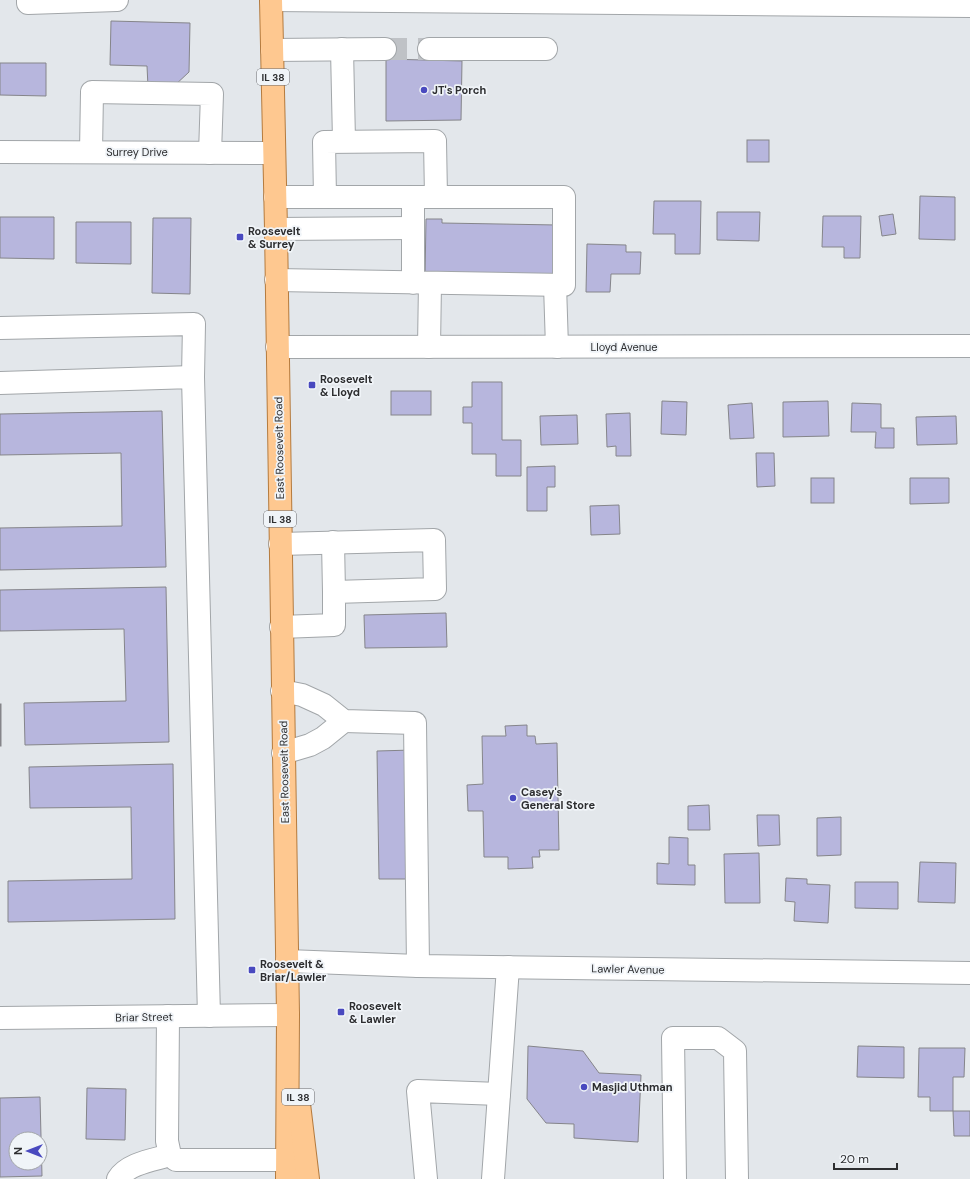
<svg xmlns="http://www.w3.org/2000/svg" width="970" height="1179" font-family="'DM Sans',sans-serif">
<style>
.building{fill:#b7b6dd;stroke:#85858a;fill-rule:evenodd}
.lines{fill:none;stroke-linecap:round;stroke-linejoin:round}
.minor-tunnel{stroke:#bfc2c6;stroke-width:22;stroke-dasharray:22 11;stroke-linecap:butt}
.minor-casing{stroke:#a2a6a9;stroke-width:24}
.major-casing{stroke:#b57b3e;stroke-width:24}
.minor{stroke:#fff;stroke-width:22}
.major{stroke:#fec890;stroke-width:22}
.poi-dot{fill:#4949bf;stroke:#f0f4f8;stroke-width:1.5}
.labels{text-anchor:middle;dominant-baseline:central;stroke-width:3.5;stroke-linejoin:round;paint-order:stroke}
.shield{fill:#f0f4f8;stroke:#68696c;stroke-width:1}
.shield-label{font-size:10px;font-weight:bold;fill:#2d2e30}
.poi-label{font-size:11px;font-weight:bold;fill:#2d2e30;stroke:#f0f4f8;text-anchor:start}
.street-label{font-size:11px;fill:#2d2e30;stroke:#f0f4f8}
</style>
<rect width="100%" height="100%" fill="#e3e7eb"/>
<!-- building -->
<g class="building">
<polygon points="111,21 190,23 189,72 173,87 148,87 147,66 110,65"/>
<polygon points="386,59 462,61 461,120 386,121"/>
<polygon points="0,63 46,63 46,96 0,95"/>
<rect x="747" y="140" width="22" height="22"/>
<polygon points="920,196 955,197 955,240 919,239"/>
<polygon points="654,201 701,201 700,254 675,254 675,234 653,234"/>
<polygon points="717,212 760,212 759,241 717,240"/>
<polygon points="893,214 896,234 882,236 879,216"/>
<polygon points="823,216 861,216 860,258 844,258 844,247 822,247"/>
<polygon points="0,217 54,217 54,259 0,258"/>
<polygon points="153,218 191,218 190,294 152,293"/>
<polygon points="426,219 442,219 442,223 557,225 557,274 425,278"/>
<polygon points="76,222 131,222 131,264 76,263"/>
<polygon points="587,244 626,245 626,252 641,252 640,274 611,274 610,292 586,292"/>
<polygon points="472,382 502,382 502,440 521,440 521,476 496,476 496,454 472,454 472,423 463,423 463,407 472,407"/>
<rect x="391" y="391" width="40" height="24"/>
<polygon points="662,401 687,402 686,435 661,434"/>
<polygon points="828,401 829,436 783,437 783,402"/>
<polygon points="752,403 754,438 730,439 728,405"/>
<polygon points="852,403 881,404 881,428 894,428 894,448 875,448 876,432 851,432"/>
<polygon points="162,411 166,567 0,570 0,528 122,526 121,453 0,455 0,414"/>
<polygon points="630,413 631,456 616,456 616,446 607,447 606,414"/>
<polygon points="577,415 578,444 541,445 540,416"/>
<polygon points="956,416 957,444 917,445 916,417"/>
<polygon points="756,453 774,453 775,486 757,487"/>
<polygon points="555,466 555,487 547,487 547,511 527,511 527,467"/>
<rect x="811" y="478" width="23" height="25"/>
<polygon points="910,478 949,478 949,503 910,504"/>
<polygon points="619,505 620,534 591,535 590,506"/>
<polygon points="166,587 169,742 25,745 24,703 126,701 124,629 0,631 0,590"/>
<polygon points="446,613 447,647 365,648 364,615"/>
<rect x="0" y="704" width="1" height="42"/>
<polygon points="527,725 527,736 535,736 536,744 557,743 559,850 539,850 540,857 532,857 533,868 508,869 508,857 484,857 483,811 468,811 467,785 483,784 482,736 506,736 505,726"/>
<polygon points="413,750 415,879 379,879 377,751"/>
<polygon points="173,764 175,919 8,922 8,881 132,879 131,807 30,808 29,767"/>
<polygon points="709,805 710,830 688,830 688,806"/>
<polygon points="757,815 779,815 780,845 758,846"/>
<polygon points="841,817 841,855 817,856 817,818"/>
<polygon points="669,837 688,838 688,865 695,865 695,885 657,884 657,863 669,864"/>
<polygon points="759,853 760,903 725,903 724,854"/>
<polygon points="920,862 956,863 955,903 918,902"/>
<polygon points="786,878 807,879 807,884 830,885 828,923 794,921 795,902 785,901"/>
<polygon points="855,882 898,882 898,909 855,908"/>
<polygon points="528,1046 583,1051 599,1073 641,1075 638,1142 574,1138 574,1124 546,1123 527,1099"/>
<polygon points="858,1046 904,1047 904,1078 857,1077"/>
<polygon points="919,1048 965,1048 964,1077 953,1077 953,1111 930,1111 930,1097 918,1097"/>
<polygon points="87,1088 126,1089 125,1140 86,1139"/>
<path d="M 40,1097 L 42,1176 L 0,1177 L 0,1098 ZM 16,1139 L 40,1139 L 40,1163 L 16,1163 Z"/>
<polygon points="953,1111 970,1111 970,1136 954,1136"/>
</g>
<g class="lines">
<!-- minor-tunnel -->
<polyline class="minor-tunnel" points="385,49 429,49"/>
<!-- minor casing -->
<g class="minor-casing">
<g id="minor">
<polyline points="28,0 28,3 117,0"/>
<polyline points="271,0 970,6"/>
<polyline points="342,49 344,141"/>
<polyline points="429,49 546,49"/>
<polyline points="272,50 385,49"/>
<polyline points="0,152 274,153"/>
<polyline points="91,152 92,92 212,94 210,153"/>
<polyline points="275,197 413,197"/>
<polyline points="325,197 324,142 435,141 436,197"/>
<polyline points="276,229 413,228"/>
<polyline points="276,280 564,285 564,197 413,197 413,283"/>
<polyline points="555,285 557,347"/>
<polyline points="0,328 194,324 193,377"/>
<polyline points="277,347 970,346"/>
<polyline points="429,347 430,283"/>
<polyline points="0,383 193,377 209,1016"/>
<polyline points="333,542 334,592"/>
<polyline points="280,544 434,540 435,589 334,592 334,625 281,627"/>
<polyline points="282,691 302,695 324,705 344,721 415,723 418,966"/>
<polyline points="283,753 310,745 323,738 344,721"/>
<polyline points="287,961 418,966 970,973"/>
<polyline points="168,1016 167,1141 170,1155 176,1160 287,1160"/>
<polyline points="0,1018 288,1015"/>
<path d="M 118,1179 C 128,1163 154,1160 170,1155"/>
<polyline points="426,1179 418,1091 499,1094"/>
<polyline points="493,1179 508,967"/>
<polyline points="675,1179 673,1038 718,1038 735,1051 737,1179"/>
</g>
</g>
<!-- major casing -->
<g class="major-casing">
<g id="major">
<polyline points="271,0 276,229 288,1015 287,1179"/>
<polyline points="299,1104 308,1179"/>
</g>
</g>
<!-- minor -->
<use href="#minor" class="minor"/>
<!-- major -->
<use href="#major" class="major"/>
</g>
<!-- markers -->
<g class="poi-dot">
<circle cx="424" cy="90" r="4"/>
<rect x="236" y="233" width="8" height="8" rx="2"/>
<rect x="308" y="381" width="8" height="8" rx="2"/>
<circle cx="513" cy="798" r="4"/>
<rect x="248" y="966" width="8" height="8" rx="2"/>
<rect x="337" y="1008" width="8" height="8" rx="2"/>
<circle cx="584" cy="1087" r="4"/>
</g>
<g class="labels">
<!-- shield labels -->
<g class="shield">
<rect x="257" y="69" width="32" height="16" rx="3"/>
<rect x="264" y="511" width="32" height="16" rx="3"/>
<rect x="282" y="1089" width="32" height="16" rx="3"/>
</g>
<g class="shield-label">
<text x="273" y="77">IL 38</text>
<text x="280" y="519">IL 38</text>
<text x="298" y="1097">IL 38</text>
</g>
<!-- poi labels -->
<g class="poi-label">
<text x="432" y="90">JT's Porch</text>
<text x="248" y="231">Roosevelt<tspan x="248" dy="13">&amp; Surrey</tspan></text>
<text x="320" y="379">Roosevelt<tspan x="320" dy="13">&amp; Lloyd</tspan></text>
<text x="521" y="792">Casey's<tspan x="521" dy="13">General Store</tspan></text>
<text x="260" y="964">Roosevelt &amp;<tspan x="260" dy="13">Briar/Lawler</tspan></text>
<text x="349" y="1006">Roosevelt<tspan x="349" dy="13">&amp; Lawler</tspan></text>
<text x="592" y="1087">Masjid Uthman</text>
</g>
<!-- street labels -->
<g class="street-label">
<text x="137" y="152">Surrey Drive</text>
<text x="624" y="347">Lloyd Avenue</text>
<text transform="translate(279 448) rotate(-91)">East Roosevelt Road</text>
<text transform="translate(284 772) rotate(-91)">East Roosevelt Road</text>
<text transform="translate(628 969) rotate(1)">Lawler Avenue</text>
<text transform="translate(144 1017) rotate(-1)">Briar Street</text>
</g>
</g>
<!-- north arrow -->
<g transform="translate(28 1151) rotate(270)"><circle r="19" fill="#f0f4f8" stroke="#a2a5a8"/>
<path d="M0-3L7 15L0 10L-7 15Z" fill="#4949bf"/>
<text y="-6" font-size="11" font-weight="bold" text-anchor="middle" fill="#2d2e30">N</text>
</g>
<!-- scale -->
<path d="M834 1163v6h63v-6" fill="none" stroke="#2d2e30" stroke-width="2"/>
<text x="840" y="1163" font-size="12" fill="#2d2e30" stroke="#f0f4f8" stroke-width="3" paint-order="stroke">20 m</text>
</svg>
